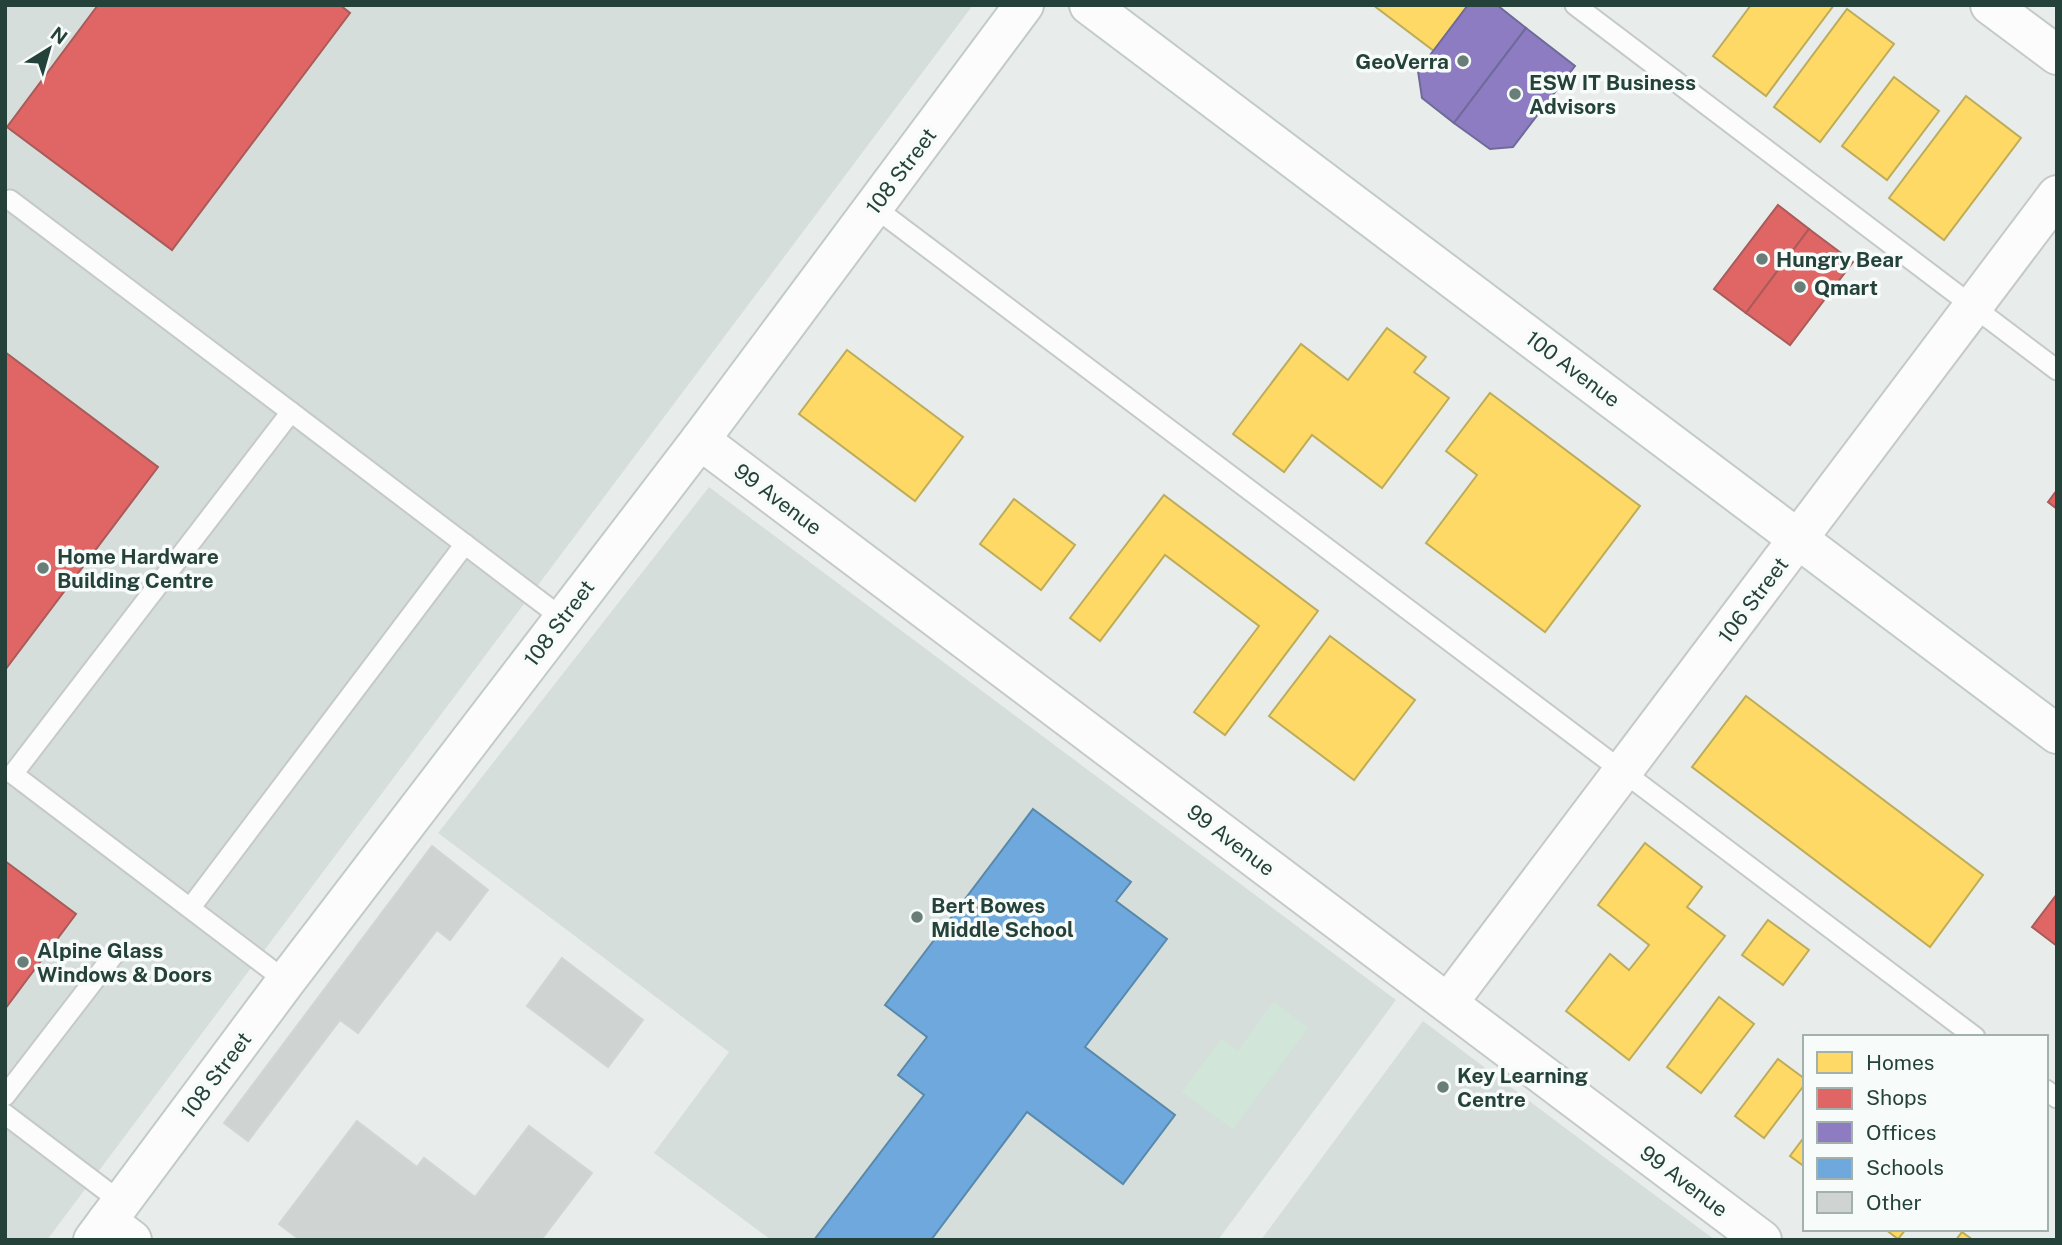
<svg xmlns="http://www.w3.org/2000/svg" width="2062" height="1245" font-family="'Public Sans',sans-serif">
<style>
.built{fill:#d6dedb}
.green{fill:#d1e6d8}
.homes{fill:#ffd966;stroke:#bdac59;stroke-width:2}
.shops{fill:#e06666;stroke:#a85b59;stroke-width:2}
.offices{fill:#8e7cc3;stroke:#6e6b9a;stroke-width:2}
.schools{fill:#6fa8dc;stroke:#5889ab;stroke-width:2}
.building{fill:#cfd4d2;stroke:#d1d6d4;stroke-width:2}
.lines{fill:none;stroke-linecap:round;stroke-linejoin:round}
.lane-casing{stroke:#c5cac8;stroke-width:23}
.street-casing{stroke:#c5cac8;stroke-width:42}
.secondary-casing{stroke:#c3cbc8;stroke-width:42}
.lane{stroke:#fcfcfc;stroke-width:19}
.street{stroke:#fcfcfc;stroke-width:38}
.secondary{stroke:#fcfcfc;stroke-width:38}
.poi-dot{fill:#697e78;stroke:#f7fbf9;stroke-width:2.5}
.labels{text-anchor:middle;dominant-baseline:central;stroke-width:7;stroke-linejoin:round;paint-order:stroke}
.poi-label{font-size:21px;font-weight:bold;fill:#24423a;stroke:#f7fbf9;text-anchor:start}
.street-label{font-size:21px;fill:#24423a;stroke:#f7fbf9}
</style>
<rect width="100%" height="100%" fill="#e8edeb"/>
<!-- built -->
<g class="built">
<polygon points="5,5 973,5 47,1240 5,1240"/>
<polygon points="709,487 1396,1000 1218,1240 771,1240 654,1153 729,1052 438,833"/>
<polygon points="1423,1021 1600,1154 1715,1240 1261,1240"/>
</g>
<!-- green -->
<polygon class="green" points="1274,1002 1308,1028 1233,1129 1182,1092 1221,1039 1238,1051"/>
<!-- homes -->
<g class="homes">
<polygon points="1373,5 1468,5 1434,51"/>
<polygon points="1751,5 1834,5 1766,96 1713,56"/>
<polygon points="1847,9 1894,44 1820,142 1774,107"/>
<polygon points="1894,77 1939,111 1887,180 1842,146"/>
<polygon points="1966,96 2021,138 1944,240 1889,198"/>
<polygon points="1387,328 1426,357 1414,372 1449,398 1382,488 1312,435 1284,472 1233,434 1301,344 1348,380"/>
<polygon points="847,350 963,437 915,501 799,414"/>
<polygon points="1490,393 1640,506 1545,632 1426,543 1477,475 1446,451"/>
<polygon points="1164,495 1318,611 1225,735 1194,712 1259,626 1165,555 1100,641 1070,618"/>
<polygon points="1014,499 1075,545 1041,590 980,544"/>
<polygon points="1330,636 1415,700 1354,780 1269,716"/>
<polygon points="1746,696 1983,875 1930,947 1692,767"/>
<polygon points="1645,843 1702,887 1687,907 1725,936 1629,1060 1566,1011 1610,954 1629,970 1649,945 1598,905"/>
<polygon points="1768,920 1809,950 1783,985 1742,955"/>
<polygon points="1719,997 1754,1024 1701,1093 1667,1067"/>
<polygon points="1778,1059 1805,1079 1805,1084 1764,1138 1735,1116"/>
<polygon points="1805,1136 1805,1167 1790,1156"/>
<polygon points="1885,1229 1906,1229 1898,1239"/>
<polygon points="1962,1232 1973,1240 1956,1240"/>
</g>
<!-- shops -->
<g class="shops">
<polygon points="98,5 340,5 350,13 172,250 7,127"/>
<polygon points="1778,205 1809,229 1746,313 1714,289"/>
<polygon points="1809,229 1853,262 1790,345 1746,313"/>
<polygon points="5,352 158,467 5,670"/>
<polygon points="2057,490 2057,509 2048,502"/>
<polygon points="5,861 76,914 5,1009"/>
<polygon points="2057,894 2057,946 2032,927"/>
</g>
<!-- offices -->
<g class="offices">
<polygon points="1468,5 1497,5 1526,28 1454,123 1422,98 1418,71"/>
<polygon points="1526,28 1575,66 1513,147 1490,149 1454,123"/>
</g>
<!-- schools -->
<polygon class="schools" points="1033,809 1131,882 1116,901 1167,939 1085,1047 1175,1115 1123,1184 1027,1112 931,1240 814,1240 924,1095 898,1075 927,1037 885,1005"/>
<!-- building -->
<g class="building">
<polygon points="432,846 488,890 450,940 437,930 358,1033 340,1020 248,1141 224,1123"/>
<polygon points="562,958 643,1020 608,1067 527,1006"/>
<polygon points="357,1121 417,1167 424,1158 475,1197 529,1126 592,1173 541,1240 300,1240 279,1224"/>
</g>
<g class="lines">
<!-- lane casing -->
<g class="lane-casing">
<g id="lane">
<polyline points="1575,5 2057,370"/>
<polyline points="10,200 291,412"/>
<polyline points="874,207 1975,1037"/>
<polyline points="191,907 465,544"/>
<polyline points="286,981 13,774 291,412 562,618"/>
<polyline points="2046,1090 2057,1098"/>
<polyline points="5,1096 116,952"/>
<polyline points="5,1114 121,1202"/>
</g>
</g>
<!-- street casing -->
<g class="street-casing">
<g id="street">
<polyline points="1990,5 2057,55"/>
<polyline points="700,440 1762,1240"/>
<polyline points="1448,1003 2057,195"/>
<polyline points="107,1221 132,1240"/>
</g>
</g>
<!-- secondary casing -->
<g class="secondary-casing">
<g id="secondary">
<polyline points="1089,5 2057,734"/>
<polyline points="93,1240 286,981 700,440 1024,5"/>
</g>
</g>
<!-- lane -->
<use href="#lane" class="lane"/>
<!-- street -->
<use href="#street" class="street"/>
<!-- secondary -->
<use href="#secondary" class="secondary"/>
</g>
<!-- markers -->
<g class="poi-dot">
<circle cx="1463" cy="61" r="7"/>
<circle cx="1515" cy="94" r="7"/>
<circle cx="1762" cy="259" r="7"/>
<circle cx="1800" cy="287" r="7"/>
<circle cx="43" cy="568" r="7"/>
<circle cx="917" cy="917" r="7"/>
<circle cx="23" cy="962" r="7"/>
<circle cx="1443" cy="1087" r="7"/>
</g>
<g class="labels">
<!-- poi labels -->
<g class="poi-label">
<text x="1449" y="61" text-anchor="end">GeoVerra</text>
<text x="1529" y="82">ESW IT Business<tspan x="1529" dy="24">Advisors</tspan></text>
<text x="1776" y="259">Hungry Bear</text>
<text x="1814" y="287">Qmart</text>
<text x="57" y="556">Home Hardware<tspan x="57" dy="24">Building Centre</tspan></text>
<text x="931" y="905">Bert Bowes<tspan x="931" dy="24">Middle School</tspan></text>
<text x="37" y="950">Alpine Glass<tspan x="37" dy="24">Windows &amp; Doors</tspan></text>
<text x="1457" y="1075">Key Learning<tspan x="1457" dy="24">Centre</tspan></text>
</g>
<!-- street labels -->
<g class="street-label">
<text transform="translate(901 171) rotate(-53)">108 Street</text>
<text transform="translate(1573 369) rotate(37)">100 Avenue</text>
<text transform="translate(778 499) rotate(37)">99 Avenue</text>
<text transform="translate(1753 600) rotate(-53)">106 Street</text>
<text transform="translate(559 623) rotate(-53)">108 Street</text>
<text transform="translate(1231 840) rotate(37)">99 Avenue</text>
<text transform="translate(216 1075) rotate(-53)">108 Street</text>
<text transform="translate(1684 1181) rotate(37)">99 Avenue</text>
</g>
</g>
<!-- border -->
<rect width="2062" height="1245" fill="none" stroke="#24423a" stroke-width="14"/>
<!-- legend -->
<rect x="1803" y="1035" width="245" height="196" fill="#f7fbf9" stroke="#a3b1ad" stroke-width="2"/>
<rect x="1817" y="1052" width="35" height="21" fill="#ffd966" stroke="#a3b1ad" stroke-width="2"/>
<text x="1866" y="1070" font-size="21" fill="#24423a">Homes</text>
<rect x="1817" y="1088" width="35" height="21" fill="#e06666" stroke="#a3b1ad" stroke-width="2"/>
<text x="1866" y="1105" font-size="21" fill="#24423a">Shops</text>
<rect x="1817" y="1122" width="35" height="21" fill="#8e7cc3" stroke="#a3b1ad" stroke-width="2"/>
<text x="1866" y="1140" font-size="21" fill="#24423a">Offices</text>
<rect x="1817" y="1158" width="35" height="21" fill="#6fa8dc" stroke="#a3b1ad" stroke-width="2"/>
<text x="1866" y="1175" font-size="21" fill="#24423a">Schools</text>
<rect x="1817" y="1192" width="35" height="21" fill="#cfd4d2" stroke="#a3b1ad" stroke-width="2"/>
<text x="1866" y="1210" font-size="21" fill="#24423a">Other</text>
<!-- north arrow -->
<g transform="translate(49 49) rotate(37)" stroke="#f7fbf9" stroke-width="5" paint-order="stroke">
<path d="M0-5L12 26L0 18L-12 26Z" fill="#24423a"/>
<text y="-10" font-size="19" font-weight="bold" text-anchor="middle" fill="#24423a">N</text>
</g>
</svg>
